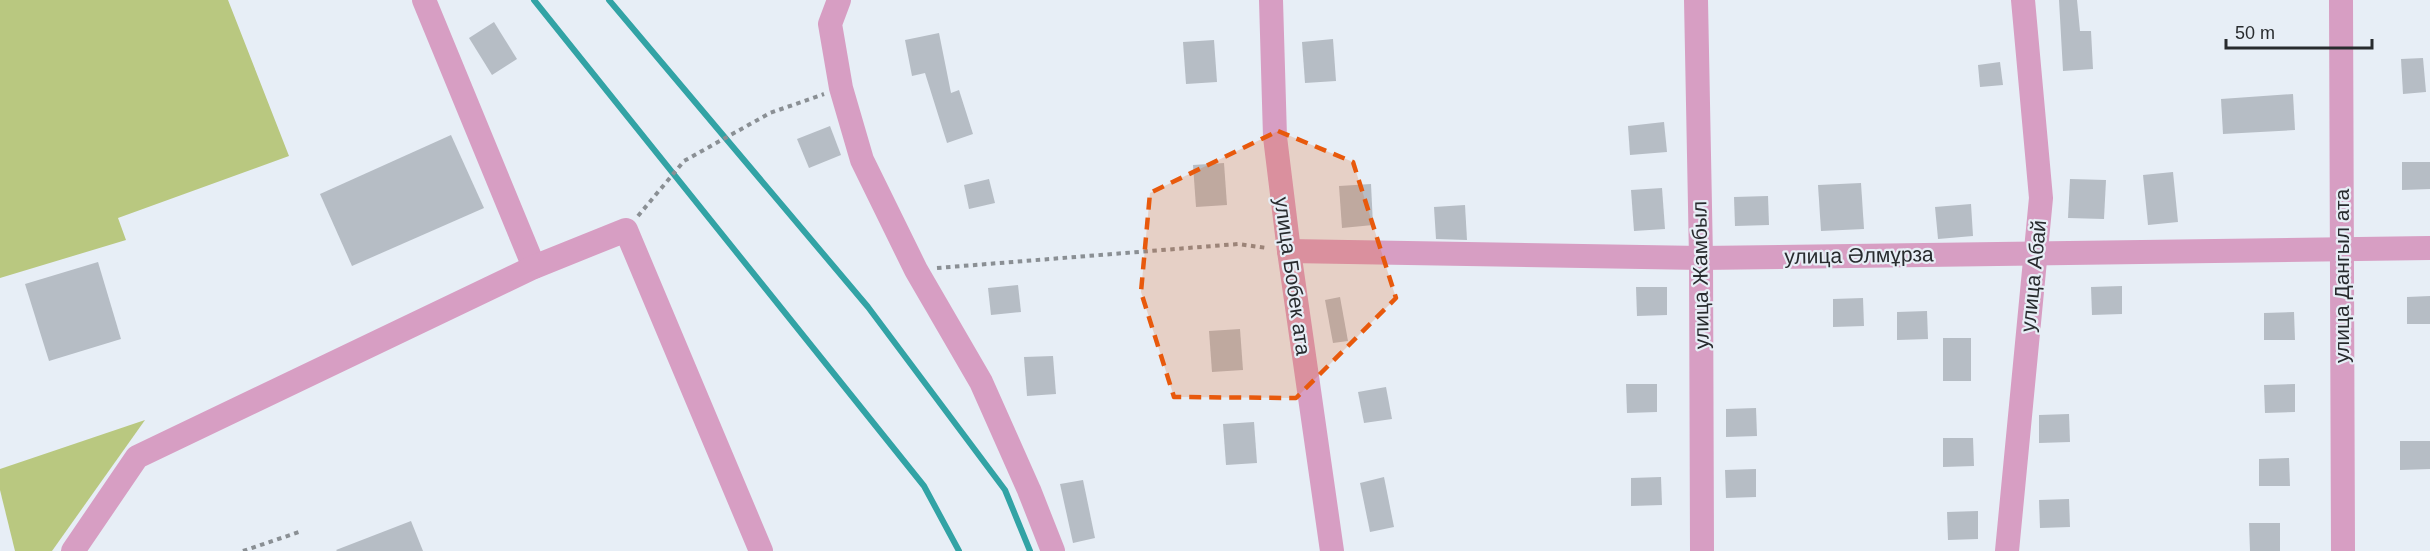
<svg xmlns="http://www.w3.org/2000/svg" width="2430" height="551" font-family="Helvetica,sans-serif">
<style>
.green{fill:#b9c880}
.lines{fill:none;stroke-linecap:round;stroke-linejoin:round}
.stream{stroke:#32a3a5;stroke-width:6}
.building{fill:#b6bdc5}
.path{stroke:#8a8f94;stroke-width:4;stroke-dasharray:4.5 4.5;stroke-linecap:butt}
.minor{stroke:#d79ec3;stroke-width:24}
.marked{fill:#e8590c;fill-opacity:0.2;stroke:#e8590c;stroke-width:4.5;stroke-dasharray:12 8;stroke-linejoin:round}
.labels{text-anchor:middle;dominant-baseline:central;stroke-width:4.5;stroke-linejoin:round;paint-order:stroke}
.street-label{font-size:21px;fill:#282b2e;stroke:#e7eef6}
</style>
<rect width="100%" height="100%" fill="#e7eef6"/>
<!-- green -->
<g class="green">
<polygon points="0,0 228,0 289,156 118,218 126,240 0,278"/>
<polygon points="145,420 52,551 15,551 0,490 0,469"/>
</g>
<g class="lines">
<!-- stream -->
<g class="stream">
<polyline points="534,0 924,486 959,551"/>
<polyline points="609,0 868,307 1005,490 1030,551"/>
</g>
</g>
<!-- building -->
<g class="building">
<polygon points="2059,0 2077,0 2080,31 2091,31 2093,69 2063,71"/>
<polygon points="494,22 517,59 492,75 469,38"/>
<polygon points="939,33 951,93 959,90 973,134 947,143 925,73 912,76 905,40"/>
<polygon points="1333,39 1336,81 1305,83 1302,42"/>
<polygon points="1214,40 1217,82 1186,84 1183,42"/>
<polygon points="2423,58 2426,92 2403,94 2401,59"/>
<polygon points="2000,62 2003,85 1980,87 1978,65"/>
<polygon points="2293,94 2295,130 2223,134 2221,99"/>
<polygon points="1664,122 1667,152 1630,155 1628,126"/>
<polygon points="830,126 841,155 809,168 797,139"/>
<polygon points="451,135 484,208 352,266 320,194"/>
<polygon points="2402,162 2430,162 2430,189 2402,190"/>
<polygon points="1224,163 1227,205 1196,207 1193,165"/>
<polygon points="2173,172 2178,222 2148,225 2143,175"/>
<polygon points="989,179 995,203 969,209 964,185"/>
<polygon points="2070,179 2106,180 2104,219 2068,218"/>
<polygon points="1861,183 1864,229 1821,231 1818,185"/>
<polygon points="1371,184 1373,225 1342,228 1339,186"/>
<polygon points="1662,188 1665,229 1634,231 1631,190"/>
<polygon points="1768,196 1769,225 1735,226 1734,197"/>
<polygon points="1971,204 1973,236 1938,239 1935,207"/>
<polygon points="1465,205 1467,240 1436,239 1434,207"/>
<polygon points="98,262 121,339 49,361 25,284"/>
<polygon points="1018,285 1021,312 991,315 988,288"/>
<polygon points="2122,286 2122,314 2092,315 2091,287"/>
<polygon points="1636,287 1667,287 1667,315 1637,316"/>
<polygon points="2430,296 2430,324 2407,324 2407,297"/>
<polygon points="1340,297 1348,341 1333,343 1325,300"/>
<polygon points="1863,298 1864,326 1833,327 1833,299"/>
<polygon points="1927,311 1928,339 1897,340 1897,312"/>
<polygon points="2294,312 2295,340 2264,340 2264,313"/>
<polygon points="1240,329 1243,370 1212,372 1209,331"/>
<rect x="1943" y="338" width="28" height="43"/>
<polygon points="1053,356 1056,394 1027,396 1024,357"/>
<polygon points="1626,384 1657,384 1657,412 1627,413"/>
<polygon points="2295,384 2295,412 2265,413 2264,385"/>
<polygon points="1386,387 1392,419 1364,423 1358,392"/>
<polygon points="1756,408 1757,436 1726,437 1726,409"/>
<polygon points="2069,414 2070,442 2039,443 2039,415"/>
<polygon points="1254,422 1257,463 1226,465 1223,424"/>
<polygon points="1943,438 1973,438 1974,466 1943,467"/>
<polygon points="2400,441 2430,441 2430,469 2400,470"/>
<polygon points="2289,458 2290,486 2259,486 2259,459"/>
<polygon points="1756,469 1756,497 1726,498 1725,470"/>
<polygon points="1384,477 1394,527 1370,532 1360,483"/>
<polygon points="1661,477 1662,505 1631,506 1631,478"/>
<polygon points="1083,480 1095,538 1073,543 1060,484"/>
<polygon points="2069,499 2070,527 2040,528 2039,500"/>
<polygon points="1978,511 1978,539 1948,540 1947,512"/>
<polygon points="411,521 423,551 337,551 336,550"/>
<polygon points="2249,523 2280,523 2280,551 2250,551"/>
</g>
<g class="lines">
<!-- path -->
<g class="path">
<polyline points="638,216 684,161 770,113 824,94"/>
<polyline points="937,268 1238,244 1267,248"/>
<polyline points="243,551 302,531"/>
</g>
<!-- minor -->
<g class="minor">
<polyline points="424,0 534,267"/>
<polyline points="839,0 830,24 841,88 862,160 916,270 981,382 1029,490 1053,551"/>
<polyline points="1271,0 1275,137 1289,251 1332,551"/>
<polyline points="1696,0 1701,258 1702,551"/>
<polyline points="2341,0 2343,551"/>
<polyline points="1289,251 1701,258 2430,248"/>
<polyline points="73,551 137,457 534,267 626,230 761,551"/>
<polyline points="2007,551 2041,198 2023,0"/>
</g>
</g>
<!-- marked area -->
<path class="marked" d="M 1278,131 L 1353,162 L 1396,298 L 1296,398 L 1174,397 L 1141,292 L 1150,193 Z"/>
<g class="labels">
<!-- street labels -->
<g class="street-label">
<text transform="translate(1859 255) rotate(-1)">улица Әлмұрза</text>
<text transform="translate(1700 275) rotate(-91)">улица Жамбыл</text>
<text transform="translate(1293 276) rotate(82)">улица Бобек ата</text>
<text transform="translate(2033 276) rotate(-84)">улица Абай</text>
<text transform="translate(2341 276) rotate(-90)">улица Дангыл ата</text>
</g>
</g>
<!-- scale -->
<path d="M2226 39v9h146v-9" fill="none" stroke="#282b2e" stroke-width="3"/>
<text x="2235" y="39" font-size="18" fill="#282b2e" stroke="#e7eef6" stroke-width="4.5" paint-order="stroke">50 m</text>
</svg>
